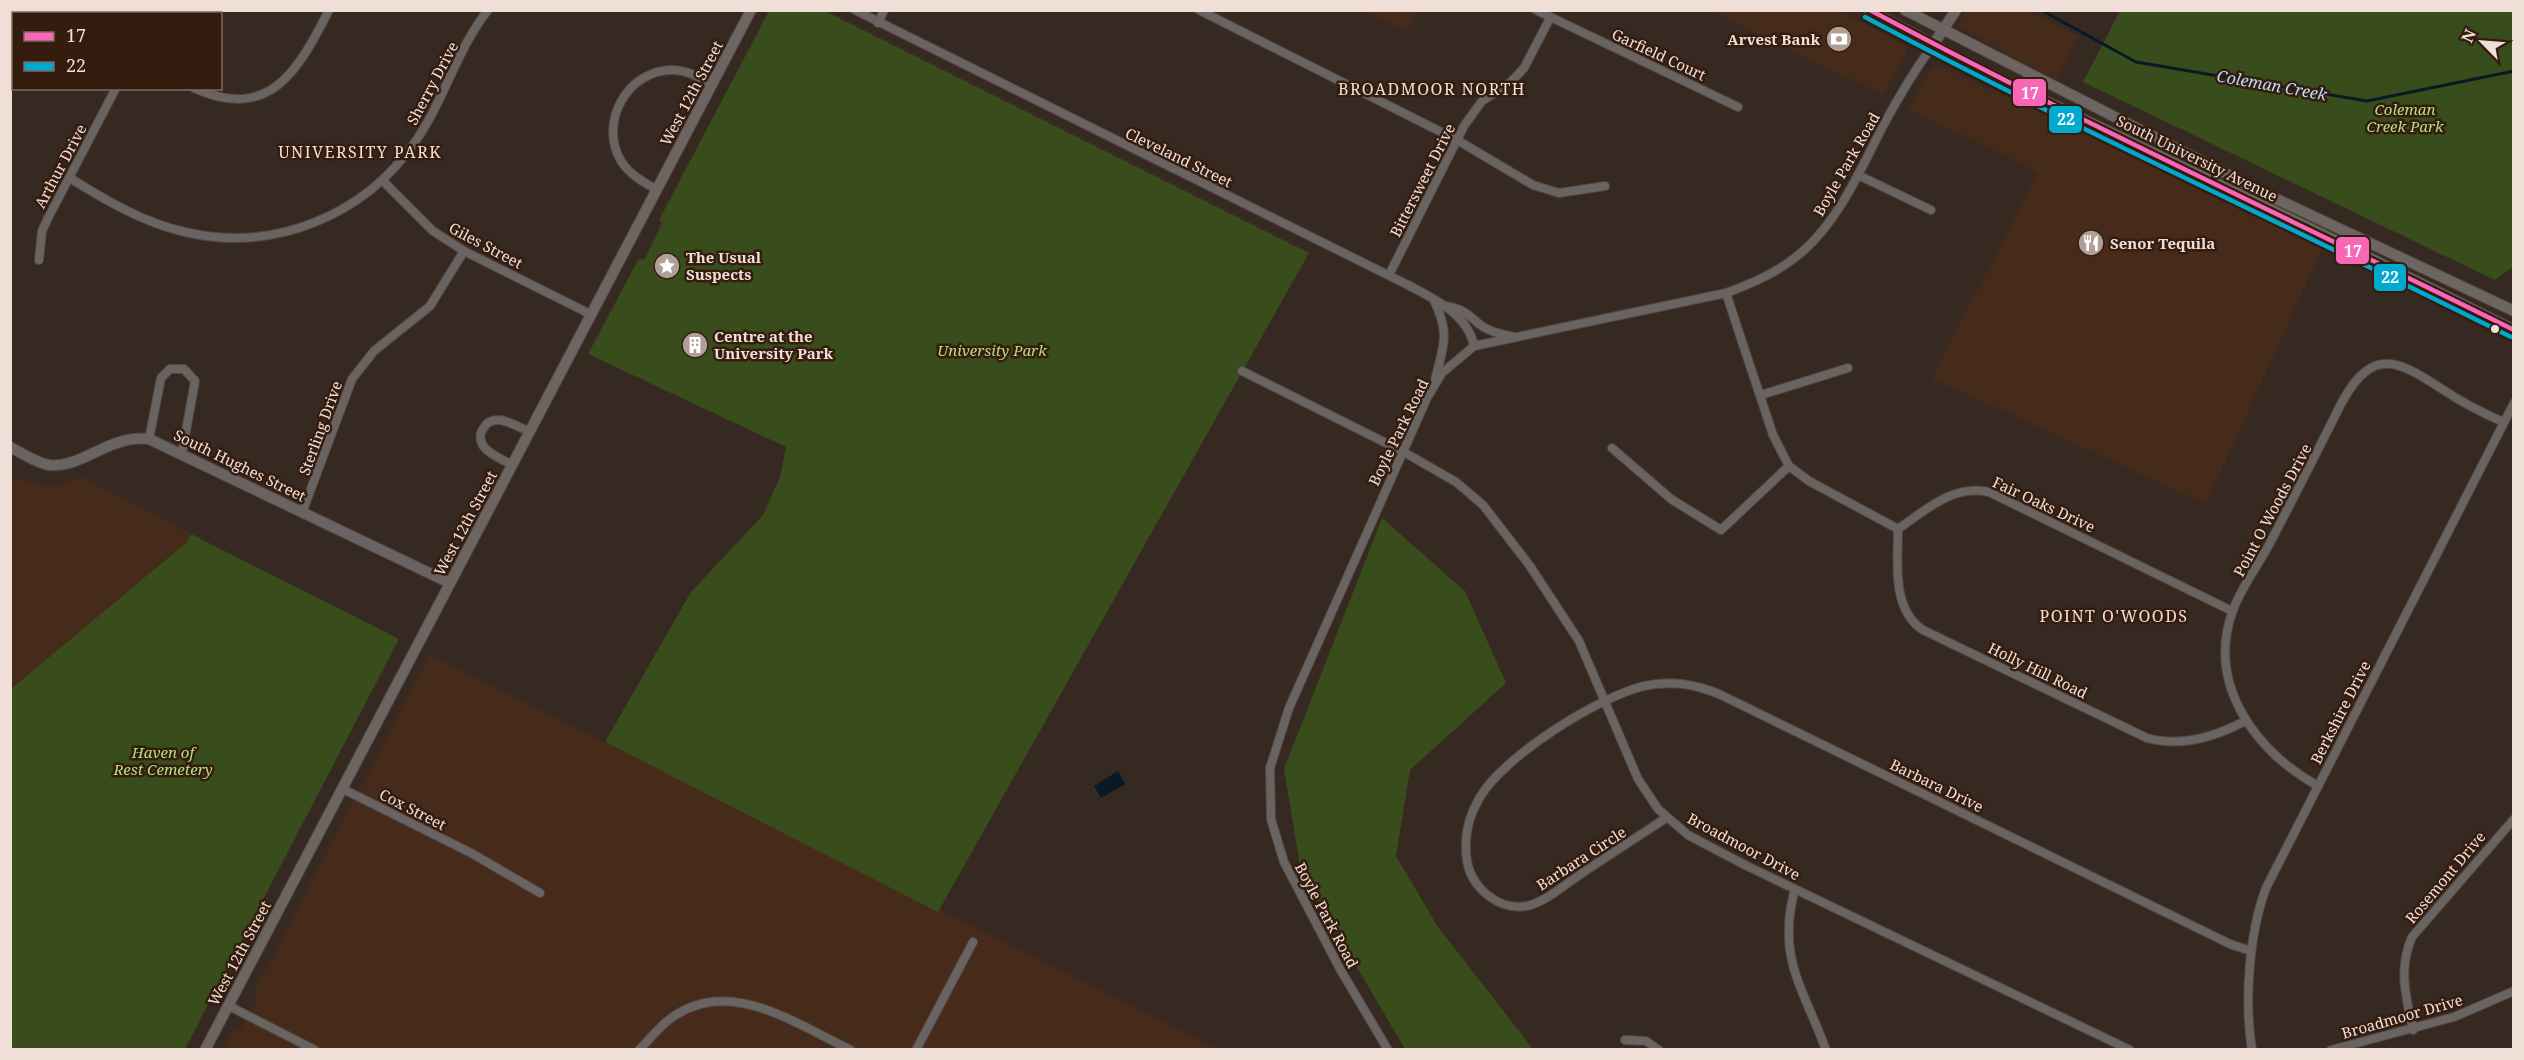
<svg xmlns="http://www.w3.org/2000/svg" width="2524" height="1060" font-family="'Noto Serif',serif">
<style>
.built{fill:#472b1a}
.green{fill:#394c1b}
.water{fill:#081a26}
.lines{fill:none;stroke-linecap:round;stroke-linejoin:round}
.stream{stroke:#081a26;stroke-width:3}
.minor-casing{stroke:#524740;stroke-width:10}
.tertiary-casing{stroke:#524740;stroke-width:12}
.secondary-casing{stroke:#524740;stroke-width:12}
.motorway-casing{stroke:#524740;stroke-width:16}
.minor{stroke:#696361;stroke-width:8}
.tertiary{stroke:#696361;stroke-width:10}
.secondary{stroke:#6d6561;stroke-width:10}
.motorway{stroke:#695f59;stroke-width:15}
.bus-1-casing{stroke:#341c0f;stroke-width:9}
.bus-2-casing{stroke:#341c0f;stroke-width:9}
.bus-1{stroke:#fa66b7;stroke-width:4.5}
.bus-2{stroke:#00a9ce;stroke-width:4.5}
.bus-dot{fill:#f0dfd6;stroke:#341c0f;stroke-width:2}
.labels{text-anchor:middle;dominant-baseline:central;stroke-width:5;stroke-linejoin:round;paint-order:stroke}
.poi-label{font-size:15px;font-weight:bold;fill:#f0dfd6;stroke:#341c0f;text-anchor:start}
.street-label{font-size:15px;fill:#f0dfd6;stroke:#341c0f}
.park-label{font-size:15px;font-style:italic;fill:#b3e081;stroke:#341c0f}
.water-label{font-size:16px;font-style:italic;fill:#bbdbf8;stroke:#341c0f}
.neighbourhood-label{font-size:16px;letter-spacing:1.5px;fill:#f0dfd6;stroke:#341c0f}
.line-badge{stroke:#341c0f;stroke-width:2}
.badge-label{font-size:16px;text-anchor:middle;font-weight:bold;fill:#fff}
</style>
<rect width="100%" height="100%" fill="#362921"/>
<!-- built -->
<g class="built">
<polygon points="1966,10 2028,11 2080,36 2056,80 1957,26"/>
<polygon points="1364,11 1417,10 1417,11 1406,31"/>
<polygon points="1712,11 1840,11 1905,45 1906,52 1883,95"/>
<polygon points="1938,64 2322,249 2206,504 1932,378 2038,172 1909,109 1930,72"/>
<polygon points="81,477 191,534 187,542 11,689 11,478 54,487"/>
<polygon points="430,655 1220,1049 222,1050 232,1031 241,1029 256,1003 256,988"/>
</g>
<!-- green -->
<g class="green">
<polygon points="769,11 825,11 1309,253 938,912 605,742 691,592 763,515 780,477 786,447 588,354 638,260 645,259 662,223 659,220"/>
<polygon points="2120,11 2513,11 2513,267 2495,280 2083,82"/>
<polygon points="1382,518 1465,591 1506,683 1410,770 1396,856 1438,927 1533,1049 1405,1049 1301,872 1284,769"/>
<polygon points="191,534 399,639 185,1049 11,1049 11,689 187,542"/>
</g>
<!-- water -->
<polygon class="water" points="1118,771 1125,784 1101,798 1094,786"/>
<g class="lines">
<!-- stream -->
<polyline class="stream" points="2041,10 2136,62 2367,101 2514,71"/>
<!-- minor casing -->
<g class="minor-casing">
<g id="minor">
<path d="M 855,10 L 1408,285 C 1434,299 1468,314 1474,346"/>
<polyline points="1199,10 1457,140 1533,185 1559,193 1605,186"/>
<polyline points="1536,10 1738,107"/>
<polyline points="155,14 156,10"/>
<polyline points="878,23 884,10"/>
<path d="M 194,88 C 270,123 299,69 329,10"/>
<polyline points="1858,175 1931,210"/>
<path d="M 70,178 C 105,200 144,223 185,232 C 273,253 364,216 415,142 C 444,101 457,49 488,10"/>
<polyline points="383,181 433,231 464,251 590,314"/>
<path d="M 656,189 C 643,182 629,174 621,161 C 598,122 628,70 672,70 C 686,70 700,77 711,84"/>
<polyline points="39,260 42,231 48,218 116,88"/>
<polyline points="1389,275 1464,126 1482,101 1511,82 1524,68 1550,18"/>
<polyline points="1726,293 1773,435 1789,466 1809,481 1898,529"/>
<path d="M 1434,300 C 1450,334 1444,344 1435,380"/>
<path d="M 1446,306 C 1462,309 1467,313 1479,324 C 1489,332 1502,334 1514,337"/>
<polyline points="1242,371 1402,451 1456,482 1483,505 1530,566 1579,641 1638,779 1658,809 1688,835 1747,866 2130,1050"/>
<polyline points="1761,395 1848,368"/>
<polyline points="149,439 161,378 170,369 184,369 195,381 182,453"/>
<polyline points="1612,448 1671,499 1721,530 1789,466"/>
<path d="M 512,465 C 504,460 490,455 484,447 C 480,442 479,434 483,429 C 493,410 516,426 530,432"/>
<polyline points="302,513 352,379 374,351 430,306 464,251"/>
<path d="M 1898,529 C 1898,562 1891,609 1923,630 L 2147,738 C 2180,747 2215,737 2245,721"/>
<path d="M 1898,529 C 1926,510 1953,484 1989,492 L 2232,611"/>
<path d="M 2318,786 C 2256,752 2207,685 2232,613 C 2239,590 2260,563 2271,541 C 2295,495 2319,448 2342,402 C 2374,344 2400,362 2445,391 C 2463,403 2483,413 2503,422"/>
<polyline points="343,789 471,853 540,893"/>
<path d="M 1666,818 C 1636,838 1607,856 1578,876 C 1563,886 1545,902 1527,906 C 1510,909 1494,902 1482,890 C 1471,879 1466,864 1466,849 C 1465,831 1471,812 1480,797 C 1504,756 1598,697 1644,686 C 1671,680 1694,684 1719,694 L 2230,944 L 2251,951"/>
<path d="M 1795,889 C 1776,958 1804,989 1826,1050"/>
<polyline points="229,1006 315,1050"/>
<path d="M 2413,1030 C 2406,998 2398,968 2412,937 L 2514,819"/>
<polyline points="1625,1040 1646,1041 1659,1050"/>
<path d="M 639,1050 C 648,1041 656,1031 665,1023 C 724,972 794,1023 851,1050"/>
<polyline points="916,1050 973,942"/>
<path d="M 1388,1050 L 1340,969 L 1284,862 L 1271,819 L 1270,768 L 1289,708 L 1427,398 L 1442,373 L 1474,346 L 1726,293 C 1753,283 1779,272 1802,252 C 1840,219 1860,170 1883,126 C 1898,98 1914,71 1933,45"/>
<path d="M 2252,1050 C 2244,1001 2249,934 2266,888 L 2514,403"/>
<polyline points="2331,1050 2454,1017 2514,991"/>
</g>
</g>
<!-- tertiary casing -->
<g class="tertiary-casing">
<g id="tertiary">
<polyline points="1933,45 1956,10"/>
<path d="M 10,447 C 22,453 36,463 49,465 C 82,469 109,434 149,439 L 450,583"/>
</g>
</g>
<!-- secondary casing -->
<g class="secondary-casing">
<g id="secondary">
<polyline points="1869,10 1989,74 2320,233 2514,330"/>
<polyline points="1905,10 2268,195 2514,311"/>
<polyline points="205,1050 751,10"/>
</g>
</g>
<!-- motorway casing -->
<g class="motorway-casing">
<g id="motorway">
<polyline points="26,14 28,10"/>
<polyline points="10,43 14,37"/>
</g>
</g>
<!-- minor -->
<use href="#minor" class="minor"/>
<!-- tertiary -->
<use href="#tertiary" class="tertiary"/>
<!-- secondary -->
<use href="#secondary" class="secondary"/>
<!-- motorway -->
<use href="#motorway" class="motorway"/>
<!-- bus-1 casing -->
<g class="bus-1-casing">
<path id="bus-1" d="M 1870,10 C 2081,123 2299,223 2514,330"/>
</g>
<!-- bus-2 casing -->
<g class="bus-2-casing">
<path id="bus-2" d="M 1865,17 C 2077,130 2296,229 2511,337"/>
</g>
<!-- bus-1 -->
<use href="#bus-1" class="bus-1"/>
<!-- bus-2 -->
<use href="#bus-2" class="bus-2"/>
</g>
<!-- icons -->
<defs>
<g id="bank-disc" transform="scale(1.35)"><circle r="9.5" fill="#af9f97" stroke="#341c0f"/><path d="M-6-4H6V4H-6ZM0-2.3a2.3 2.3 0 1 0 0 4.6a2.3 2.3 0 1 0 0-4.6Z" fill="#fff"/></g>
<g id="restaurant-disc" transform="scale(1.35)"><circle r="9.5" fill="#af9f97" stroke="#341c0f"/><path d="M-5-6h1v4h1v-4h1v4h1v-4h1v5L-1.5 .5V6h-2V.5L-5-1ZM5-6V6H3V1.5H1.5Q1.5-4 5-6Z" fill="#fff"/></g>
<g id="sight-disc" transform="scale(1.35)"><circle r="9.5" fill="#af9f97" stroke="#341c0f"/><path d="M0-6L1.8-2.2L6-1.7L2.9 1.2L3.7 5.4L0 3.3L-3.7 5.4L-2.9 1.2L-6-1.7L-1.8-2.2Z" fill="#fff"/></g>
<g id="building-disc" transform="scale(1.35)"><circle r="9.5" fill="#af9f97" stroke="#341c0f"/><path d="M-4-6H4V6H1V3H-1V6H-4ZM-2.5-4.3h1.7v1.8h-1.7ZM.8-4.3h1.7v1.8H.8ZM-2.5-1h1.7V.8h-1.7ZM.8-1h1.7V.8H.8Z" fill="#fff"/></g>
</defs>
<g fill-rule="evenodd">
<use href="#bank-disc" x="1839" y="39"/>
<use href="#restaurant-disc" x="2091" y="243"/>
<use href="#sight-disc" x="667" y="266"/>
<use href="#building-disc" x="695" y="345"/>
</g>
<!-- markers -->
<circle class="bus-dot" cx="2495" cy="329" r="5"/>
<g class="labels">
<!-- poi labels -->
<g class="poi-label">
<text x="1820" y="39" text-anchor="end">Arvest Bank</text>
<text x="2110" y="243">Senor Tequila</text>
<text x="686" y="257">The Usual<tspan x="686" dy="17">Suspects</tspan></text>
<text x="714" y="336">Centre at the<tspan x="714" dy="17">University Park</tspan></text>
</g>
<!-- street labels -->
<g class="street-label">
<text transform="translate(1659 54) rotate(25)">Garfield Court</text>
<text transform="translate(432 83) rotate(-62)">Sherry Drive</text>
<text transform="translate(691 93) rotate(-62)">West 12th Street</text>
<text transform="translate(1179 157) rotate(26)">Cleveland Street</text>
<text transform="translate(2197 158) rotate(26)">South University Avenue</text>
<text transform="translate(1846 164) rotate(-60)">Boyle Park Road</text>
<text transform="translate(60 166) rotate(-62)">Arthur Drive</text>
<text transform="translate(1422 180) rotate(-63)">Bittersweet Drive</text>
<text transform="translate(486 245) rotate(28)">Giles Street</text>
<text transform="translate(320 428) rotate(-70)">Sterling Drive</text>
<text transform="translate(1398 432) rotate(-64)">Boyle Park Road</text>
<text transform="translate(240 465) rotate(26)">South Hughes Street</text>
<text transform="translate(2044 504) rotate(25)">Fair Oaks Drive</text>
<text transform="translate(2272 510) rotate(-62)">Point O Woods Drive</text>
<text transform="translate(465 523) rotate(-62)">West 12th Street</text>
<text transform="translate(2038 670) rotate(26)">Holly Hill Road</text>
<text transform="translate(2340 712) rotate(-63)">Berkshire Drive</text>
<text transform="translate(1937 785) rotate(26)">Barbara Drive</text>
<text transform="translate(413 809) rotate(27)">Cox Street</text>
<text transform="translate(1744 846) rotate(28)">Broadmoor Drive</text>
<text transform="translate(1581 858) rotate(-33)">Barbara Circle</text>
<text transform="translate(2445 877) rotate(-50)">Rosemont Drive</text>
<text transform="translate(1327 915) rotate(62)">Boyle Park Road</text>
<text transform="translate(239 953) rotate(-62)">West 12th Street</text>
<text transform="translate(2402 1016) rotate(-16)">Broadmoor Drive</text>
</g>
<!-- park labels -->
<g class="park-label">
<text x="2405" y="109">Coleman<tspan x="2405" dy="17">Creek Park</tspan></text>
<text x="992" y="350">University Park</text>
<text x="163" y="752">Haven of<tspan x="163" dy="17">Rest Cemetery</tspan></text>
</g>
<!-- water labels -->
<g class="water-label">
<text transform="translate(2272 85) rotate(10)">Coleman Creek</text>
</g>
<!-- neighbourhood labels -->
<g class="neighbourhood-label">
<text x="1432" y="89">BROADMOOR NORTH</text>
<text x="360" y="152">UNIVERSITY PARK</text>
<text x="2114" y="616">POINT O'WOODS</text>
</g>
</g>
<g class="line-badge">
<rect x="2012" y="78" width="35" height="29" rx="6" fill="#fa66b7"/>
<rect x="2048" y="105" width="35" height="29" rx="6" fill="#00a9ce"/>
<rect x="2335" y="236" width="35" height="29" rx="6" fill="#fa66b7"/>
<rect x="2373" y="263" width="34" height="29" rx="6" fill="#00a9ce"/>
</g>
<g class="badge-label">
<text x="2030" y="99">17</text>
<text x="2066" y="125">22</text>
<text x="2353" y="257">17</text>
<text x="2390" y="283">22</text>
</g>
<!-- border -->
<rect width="2524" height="1060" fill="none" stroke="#f0dfd6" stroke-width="24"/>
<!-- legend -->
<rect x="12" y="12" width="210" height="78" fill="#341c0f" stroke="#7f6a5f" stroke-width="1.5"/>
<rect x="24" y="32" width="30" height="9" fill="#fa66b7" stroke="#7f6a5f" stroke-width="1.5"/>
<text x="66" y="42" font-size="18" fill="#f0dfd6">17</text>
<rect x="24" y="62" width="30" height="9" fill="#00a9ce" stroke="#7f6a5f" stroke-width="1.5"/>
<text x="66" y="72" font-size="18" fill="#f0dfd6">22</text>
<!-- north arrow -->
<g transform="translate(2482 42) rotate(295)" stroke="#341c0f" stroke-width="4.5" paint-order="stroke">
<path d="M0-4.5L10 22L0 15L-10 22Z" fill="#f0dfd6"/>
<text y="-9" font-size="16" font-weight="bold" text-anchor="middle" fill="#f0dfd6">N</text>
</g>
</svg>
